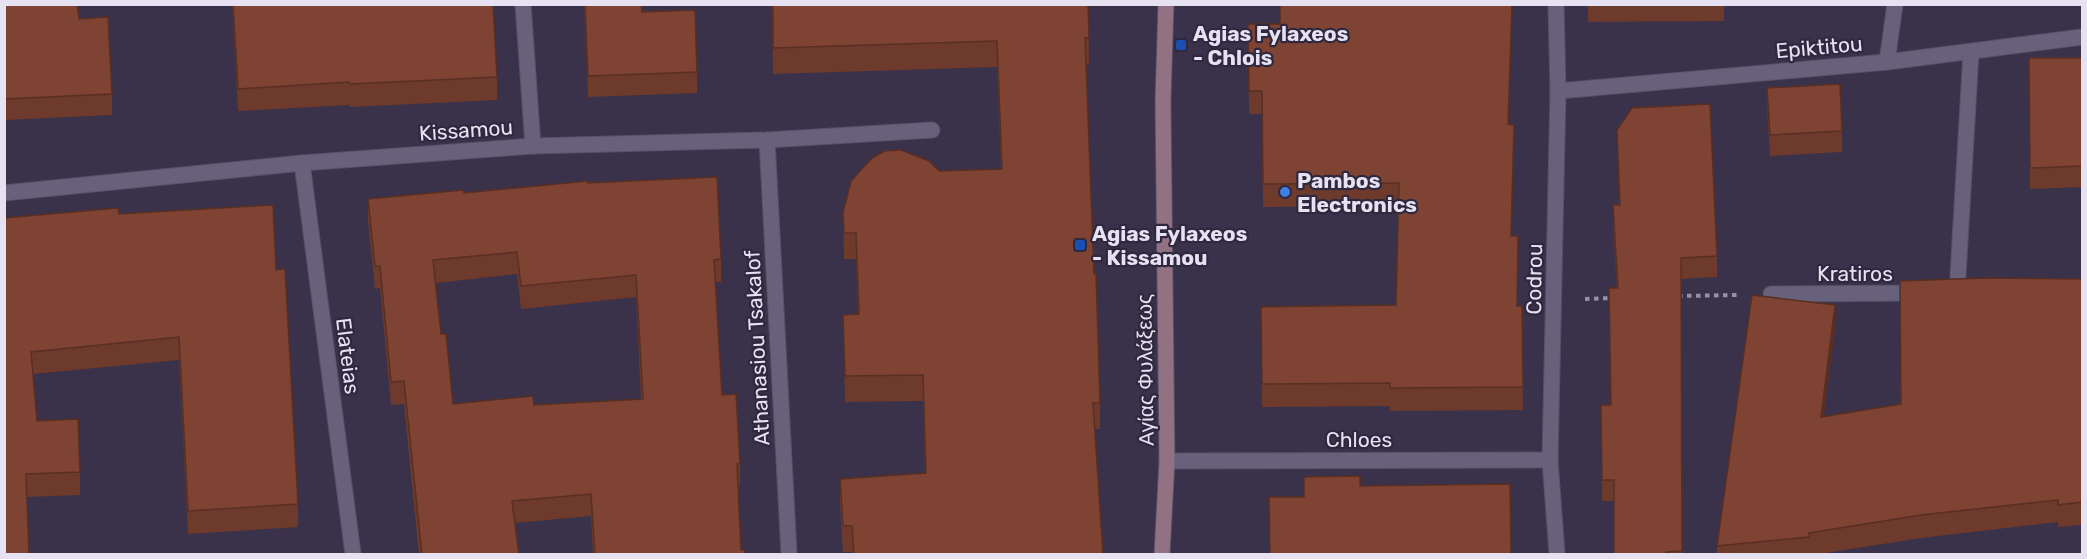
<svg xmlns="http://www.w3.org/2000/svg" width="2087" height="559" font-family="Rubik,sans-serif">
<style>
.lines{fill:none;stroke-linecap:round;stroke-linejoin:round}
.street-casing{stroke:#575166;stroke-width:17}
.secondary-casing{stroke:#575166;stroke-width:17}
.path{stroke:#9691a5;stroke-width:4;stroke-dasharray:4.5 4.5;stroke-linecap:butt}
.street{stroke:#68617b;stroke-width:15}
.secondary{stroke:#927282;stroke-width:15}
.wall{fill:#6d3a2c;fill-rule:evenodd}
.shaded-wall{fill:#592f24}
.building{fill:#7f4333;stroke:#592f24;stroke-width:1.5;fill-rule:evenodd}
.transit-dot{fill:#1a4fb4;stroke:#2f283f;stroke-width:2}
.shop-dot{fill:#3f7fe0;stroke:#2f283f;stroke-width:2}
.labels{text-anchor:middle;dominant-baseline:central;stroke-width:4.5;stroke-linejoin:round;paint-order:stroke}
.poi-label{font-size:21px;font-weight:bold;fill:#e6e2f2;stroke:#2f283f;text-anchor:start}
.street-label{font-size:21px;fill:#e6e2f2;stroke:#2f283f}
</style>
<rect width="100%" height="100%" fill="#39324a"/>
<g class="lines">
<!-- street casing -->
<g class="street-casing">
<g id="street">
<polyline points="523,4 533,146"/>
<polyline points="1556,4 1558,91 1550,460 1557,554"/>
<polyline points="1887,62 1895,4"/>
<polyline points="1558,91 1887,62 2082,37"/>
<polyline points="767,140 789,554"/>
<polyline points="302,163 353,554"/>
<polyline points="4,193 302,163 533,146 767,140 932,130"/>
<polyline points="1957,293 1971,52"/>
<polyline points="1771,294 1921,293"/>
<polyline points="1167,461 1550,460"/>
</g>
</g>
<!-- secondary casing -->
<g class="secondary-casing">
<polyline id="secondary" points="1162,554 1167,461 1163,101 1166,4"/>
</g>
<!-- path -->
<g class="path">
<polyline points="1678,296 1739,295"/>
<polyline points="1585,299 1613,298"/>
</g>
<!-- street -->
<use href="#street" class="street"/>
<!-- secondary -->
<use href="#secondary" class="secondary"/>
</g>
<!-- wall -->
<g class="wall">
<polygon points="4,4 79,19 112,94 112,115 5,120 4,127"/>
<polygon points="232,4 493,4 497,77 497,100 350,107 349,105 238,111"/>
<polygon points="584,4 641,4 642,12 697,72 697,93 588,97"/>
<polygon points="772,4 1088,4 1089,64 1086,64 1100,403 1100,429 1094,429 1103,555 852,555 852,552 843,552 840,505 840,479 925,473 923,401 845,402 843,315 858,314 856,259 844,259 843,213 1001,169 997,67 773,74"/>
<polygon points="1588,4 1724,4 1724,21 1588,22"/>
<polygon points="1248,24 1508,124 1514,147 1511,236 1518,258 1517,306 1522,306 1523,410 1390,411 1390,406 1262,407 1261,307 1396,305 1398,206 1263,207 1262,114 1249,114"/>
<polygon points="2029,58 2082,58 2082,187 2030,189"/>
<polygon points="1767,88 1842,131 1842,152 1770,156 1767,109"/>
<polygon points="1617,130 1717,256 1717,277 1681,279 1682,555 1614,555 1614,501 1602,501 1601,405 1611,405 1617,288 1613,226 1613,205 1619,205"/>
<path d="M 588,183 L 721,259 L 721,282 L 715,282 L 722,395 L 740,464 L 740,486 L 738,486 L 741,550 L 745,555 L 593,555 L 591,516 L 515,523 L 519,555 L 419,555 L 404,404 L 391,405 L 380,288 L 375,289 L 368,221 L 368,199 ZM 517,274 L 521,309 L 636,297 L 641,399 L 534,405 L 453,404 L 441,334 L 436,283 Z"/>
<polygon points="119,214 276,270 298,504 298,527 188,534 179,360 33,374 37,421 80,472 80,495 27,497 4,218"/>
<polygon points="2082,279 2082,525 2058,527 2058,522 1921,538 1813,555 1717,555 1717,546 1835,328 1823,417 1901,404"/>
</g>
<!-- shaded-wall -->
<g class="shaded-wall">
<polygon points="1512,4 1508,147 1508,124"/>
<polygon points="1835,305 1835,328 1821,439 1821,417"/>
</g>
<!-- building -->
<g class="building">
<polygon points="4,4 77,4 79,19 108,17 112,94 4,99"/>
<polygon points="233,4 493,4 497,77 350,84 349,82 238,89"/>
<polygon points="585,4 641,4 642,12 695,10 697,72 588,76"/>
<polygon points="773,4 1088,4 1089,38 1085,38 1094,274 1096,274 1100,403 1093,403 1103,555 854,555 852,526 843,526 840,479 926,473 923,375 845,376 843,315 859,314 856,233 844,233 843,213 851,181 872,158 885,151 901,150 929,161 939,171 1002,169 997,41 773,48"/>
<polygon points="1280,4 1512,4 1508,124 1514,125 1511,236 1518,236 1517,306 1522,306 1523,387 1390,388 1390,383 1262,384 1261,307 1396,305 1399,183 1263,184 1262,91 1249,91 1248,24 1280,24"/>
<polygon points="2029,58 2082,58 2082,166 2030,168"/>
<polygon points="1840,84 1842,131 1770,135 1767,88"/>
<polygon points="1710,104 1717,256 1681,258 1682,551 1666,552 1666,555 1614,555 1614,480 1602,480 1601,405 1611,405 1609,288 1618,288 1613,205 1620,205 1617,130 1632,108"/>
<path d="M 717,177 L 721,259 L 714,260 L 722,395 L 736,394 L 740,464 L 737,464 L 741,550 L 745,550 L 745,555 L 595,555 L 591,494 L 512,501 L 519,555 L 422,555 L 404,381 L 391,382 L 380,266 L 375,266 L 368,199 L 463,190 L 464,193 L 588,181 L 588,183 ZM 517,252 L 521,286 L 636,275 L 643,399 L 534,405 L 533,396 L 453,404 L 446,334 L 441,334 L 433,260 Z"/>
<polygon points="273,205 276,270 285,269 298,504 188,511 179,337 31,352 37,421 78,419 80,472 26,474 29,555 4,555 4,218 118,208 119,214"/>
<polygon points="1986,278 2082,279 2082,502 2058,505 2058,500 1921,515 1809,533 1809,537 1717,546 1752,295 1835,305 1821,417 1901,404 1900,281"/>
<polygon points="1360,476 1360,486 1510,484 1511,555 1270,555 1269,497 1304,497 1304,477"/>
</g>
<!-- markers -->
<g class="transit-dot">
<rect x="1175" y="39" width="12" height="12" rx="3"/>
<rect x="1074" y="239" width="12" height="12" rx="3"/>
</g>
<circle class="shop-dot" cx="1285" cy="192" r="6"/>
<g class="labels">
<!-- poi labels -->
<g class="poi-label">
<text x="1193" y="33">Agias Fylaxeos<tspan x="1193" dy="24">- Chlois</tspan></text>
<text x="1297" y="180">Pambos<tspan x="1297" dy="24">Electronics</tspan></text>
<text x="1092" y="233">Agias Fylaxeos<tspan x="1092" dy="24">- Kissamou</tspan></text>
</g>
<!-- street labels -->
<g class="street-label">
<text transform="translate(1819 47) rotate(-5)">Epiktitou</text>
<text transform="translate(466 130) rotate(-4)">Kissamou</text>
<text x="1855" y="273">Kratiros</text>
<text transform="translate(1534 279) rotate(-89)">Codrou</text>
<text transform="translate(757 348) rotate(-93)">Athanasiou Tsakalof</text>
<text transform="translate(348 356) rotate(83)">Elateias</text>
<text transform="translate(1145 370) rotate(-91)">Αγίας Φυλάξεως</text>
<text x="1359" y="439">Chloes</text>
</g>
</g>
<!-- border -->
<rect width="2087" height="559" fill="none" stroke="#e6e2f2" stroke-width="12"/>
</svg>
